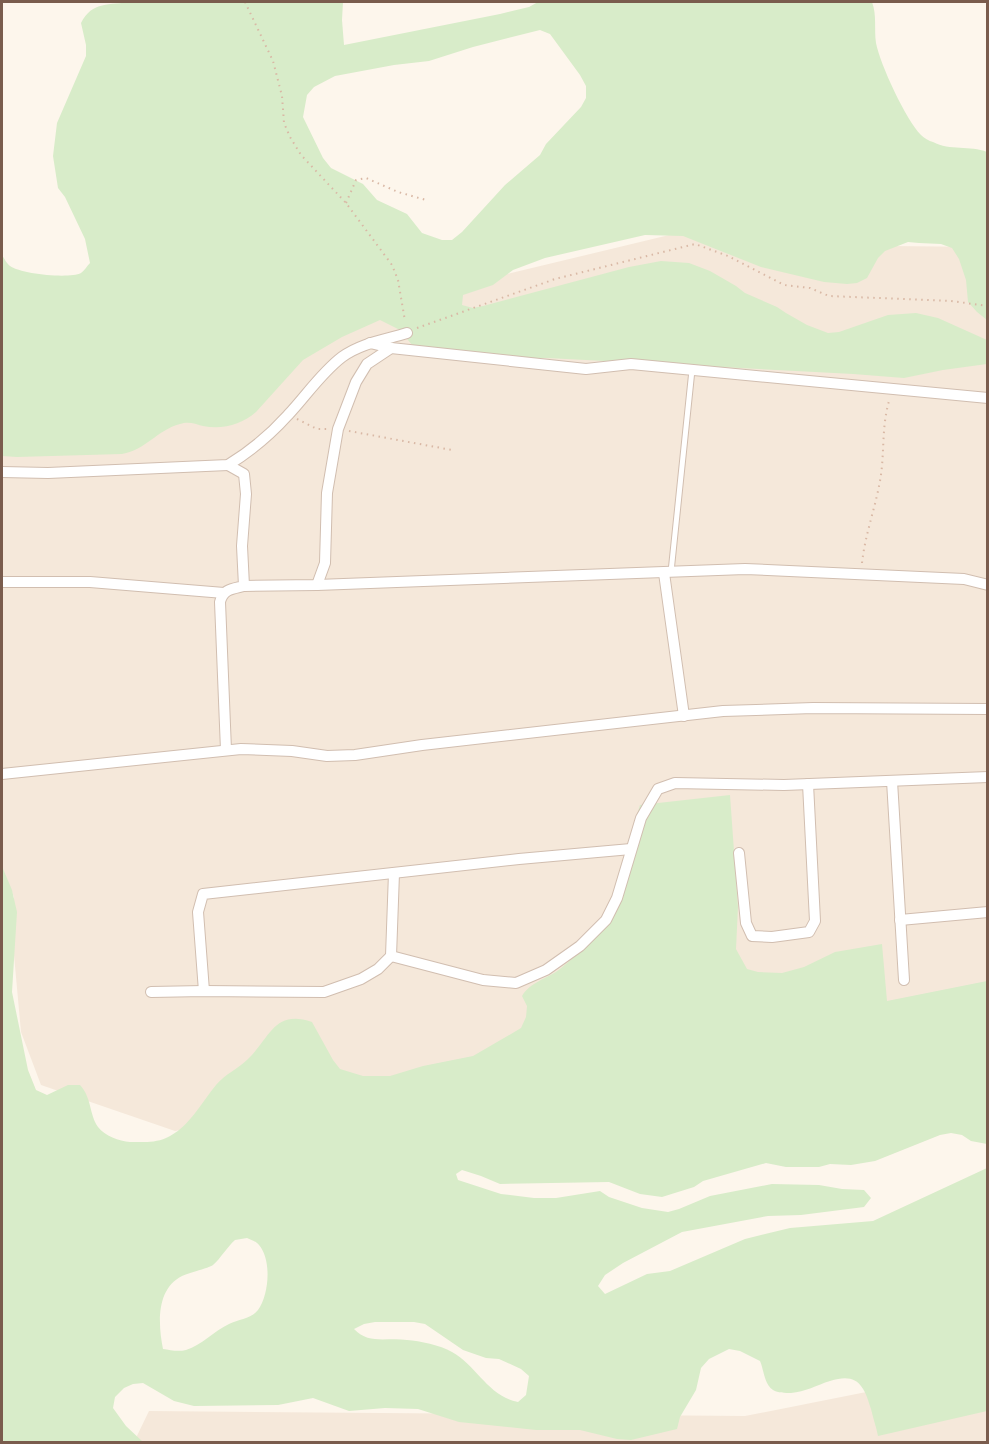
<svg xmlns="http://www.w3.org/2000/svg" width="989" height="1444" font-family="'Alegreya Sans',sans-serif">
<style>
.residential{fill:#f5e8da}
.green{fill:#d8ecc9;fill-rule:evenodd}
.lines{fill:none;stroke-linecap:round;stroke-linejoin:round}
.service-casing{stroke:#d1beb0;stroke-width:7}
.minor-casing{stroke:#d1beb0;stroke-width:12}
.path{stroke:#d9b8a5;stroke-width:2;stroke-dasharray:1.5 4.5;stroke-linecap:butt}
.service{stroke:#fff;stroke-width:5}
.minor{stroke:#fff;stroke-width:10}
</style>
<rect width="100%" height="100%" fill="#fdf6ec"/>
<!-- residential -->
<g class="residential">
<polygon points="690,230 791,245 987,247 987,998 583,1046 175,1131 41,1085 21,1032 13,944 14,897 2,866 2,408 478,281"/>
<polygon points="987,1368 987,1442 134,1442 149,1411 745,1416"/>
</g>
<!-- green -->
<g class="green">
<path d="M 131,2 L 343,2 L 342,20 L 344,45 L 500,14 L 529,7 L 538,2 L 872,2 C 877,15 874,29 876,43 C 880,64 906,120 921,135 C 924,138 929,141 933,142 C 950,151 970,145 987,152 L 987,320 L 977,312 L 968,302 L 966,280 L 959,259 L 952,248 L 941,244 L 919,243 L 908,242 L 885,251 L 878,258 L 867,278 L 857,283 L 847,284 L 824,282 L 761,267 L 683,236 L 645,235 L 545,258 L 513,270 L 493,285 L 463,295 L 462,305 L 473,308 L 483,306 L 629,267 L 661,261 L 689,263 L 710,271 L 736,286 L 745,293 L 777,307 L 786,313 L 807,325 L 828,333 L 839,332 L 888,315 L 916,313 L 938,318 L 987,340 L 987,364 L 943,370 L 904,378 L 853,374 L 547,358 L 451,358 L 432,353 L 412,345 L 400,330 L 380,320 L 342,337 L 303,360 L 256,412 C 242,424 223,430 203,426 C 195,424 189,421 180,424 C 157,430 146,450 122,454 L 17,457 L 2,456 L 2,255 C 4,258 7,264 10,266 C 21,274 69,279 81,273 C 84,271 87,266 90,263 L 85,239 L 65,197 L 58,188 L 53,156 L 57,123 L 86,56 L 86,45 L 81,23 C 92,1 110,5 131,2 ZM 540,30 L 550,34 L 580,75 L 586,86 L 586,98 L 581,107 L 546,144 L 540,155 L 505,185 L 462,232 L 452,240 L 442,240 L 422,233 L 407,214 L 377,200 L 363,184 L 331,168 L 323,158 L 303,117 L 307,95 L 314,87 L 335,76 L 394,65 L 429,61 L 473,47 Z"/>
<path d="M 730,795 L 738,907 L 736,949 L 747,969 L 758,972 L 782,973 L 804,967 L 835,952 L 882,944 L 887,1001 L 987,981 L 987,1144 L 971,1141 L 962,1135 L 951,1133 L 940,1135 L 875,1161 L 851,1165 L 830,1164 L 819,1167 L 786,1167 L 766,1163 L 703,1181 L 694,1187 L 662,1197 L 640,1194 L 609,1182 L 500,1184 L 481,1176 L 462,1170 L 456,1174 L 458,1180 L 501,1194 L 534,1198 L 556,1198 L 600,1191 L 609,1197 L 642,1208 L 668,1212 L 679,1209 L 710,1196 L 772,1184 L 819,1185 L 842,1189 L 864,1190 L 871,1198 L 864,1207 L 801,1215 L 768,1216 L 682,1232 L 623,1263 L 605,1275 L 598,1286 L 605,1294 L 647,1274 L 670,1271 L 745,1239 L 790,1228 L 873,1221 L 987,1168 L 987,1411 L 878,1436 C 876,1426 873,1418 871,1409 C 864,1385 857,1372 830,1381 C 817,1385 805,1392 791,1393 C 785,1393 778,1393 773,1390 C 764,1384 764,1370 760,1361 L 740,1351 L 729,1349 L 709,1359 L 701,1368 L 696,1390 L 680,1417 L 677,1429 L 631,1440 L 617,1439 L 580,1430 L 536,1430 L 459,1422 L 418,1409 L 385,1408 L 349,1411 L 313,1398 L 278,1405 L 194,1406 L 174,1401 L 143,1383 L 133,1384 L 124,1388 L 115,1397 L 113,1408 L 126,1426 L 143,1442 L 2,1442 L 2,866 L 12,890 L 17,912 L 12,992 L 28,1070 L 36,1090 L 47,1095 L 68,1085 L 80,1085 C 92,1098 89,1114 98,1127 C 105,1136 119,1141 130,1142 C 142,1142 155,1143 166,1138 C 189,1128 201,1103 216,1085 C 225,1074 238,1069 248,1059 C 270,1038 274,1009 312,1022 L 333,1060 L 340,1069 L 363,1076 L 390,1076 L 423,1066 L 473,1056 L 511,1034 L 521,1028 L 526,1017 L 527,1006 L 522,996 C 530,982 547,979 560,969 C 576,956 591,942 603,925 L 640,805 ZM 247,1238 C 251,1240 256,1241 259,1245 C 272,1260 269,1295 258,1310 C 251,1319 239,1319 229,1324 C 214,1331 202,1345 186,1350 C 178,1352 170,1350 163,1349 C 158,1324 156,1289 182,1276 C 190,1272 207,1269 213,1265 C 221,1258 227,1247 235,1240 ZM 375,1322 L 414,1322 L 425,1324 L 463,1350 L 486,1358 L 499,1359 L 521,1369 L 529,1376 L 526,1395 L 518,1402 C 488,1396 477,1366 452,1352 C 440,1345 420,1341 407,1340 C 387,1337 369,1345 354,1329 L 364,1324 Z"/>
</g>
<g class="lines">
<!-- service casing -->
<g class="service-casing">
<polyline id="service" points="671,572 692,370"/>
</g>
<!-- minor casing -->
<g class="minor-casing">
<g id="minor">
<polyline points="370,343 391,348 586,369 631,364 988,398"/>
<path d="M 2,472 L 48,473 L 228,465 C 251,451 270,435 288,415 C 306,396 321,373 342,357 C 361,343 385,340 407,333"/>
<polyline points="664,573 684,716"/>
<polyline points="2,582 90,582 224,593"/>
<polyline points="317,585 325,563 327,493 338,429 356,382 367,364 391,348"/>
<polyline points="244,586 317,585 745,569 964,579 988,585"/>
<path d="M 226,750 L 220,602 C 223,589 232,589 244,586 L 242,546 L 246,494 L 244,474 L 228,465"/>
<polyline points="2,774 241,749 292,751 327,756 355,755 422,745 723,711 813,708 988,709"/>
<polyline points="892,781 904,980"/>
<polyline points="739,853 746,923 752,936 772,937 809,932 815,921 808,784"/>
<polyline points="900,920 988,912"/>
<polyline points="391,956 483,980 516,983 546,970 580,946 606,920 617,898 641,818 658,789 675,783 784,785 988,777"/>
<polyline points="204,991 198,912 203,894 519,859 631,849"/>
<polyline points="151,992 204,991 324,992 361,979 378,969 391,956 394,873"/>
</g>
</g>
<!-- path -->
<g class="path">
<polyline points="245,2 273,61 282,96 284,123 290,137 301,155 346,203 392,265 398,280 405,321"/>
<polyline points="346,203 356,180 366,178 398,192 426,200"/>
<polyline points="417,328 555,279 695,244 728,256 784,285 810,288 829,296 951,301 988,306"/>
<polyline points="297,419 317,429 328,429"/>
<polyline points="349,431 452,450"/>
<path d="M 862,563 C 865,535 875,509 880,481 C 885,454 881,425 890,398"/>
</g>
<!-- service -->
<use href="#service" class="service"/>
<!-- minor -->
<use href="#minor" class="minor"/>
</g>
<!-- border -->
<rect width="989" height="1444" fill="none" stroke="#7a5c4d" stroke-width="6"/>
</svg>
